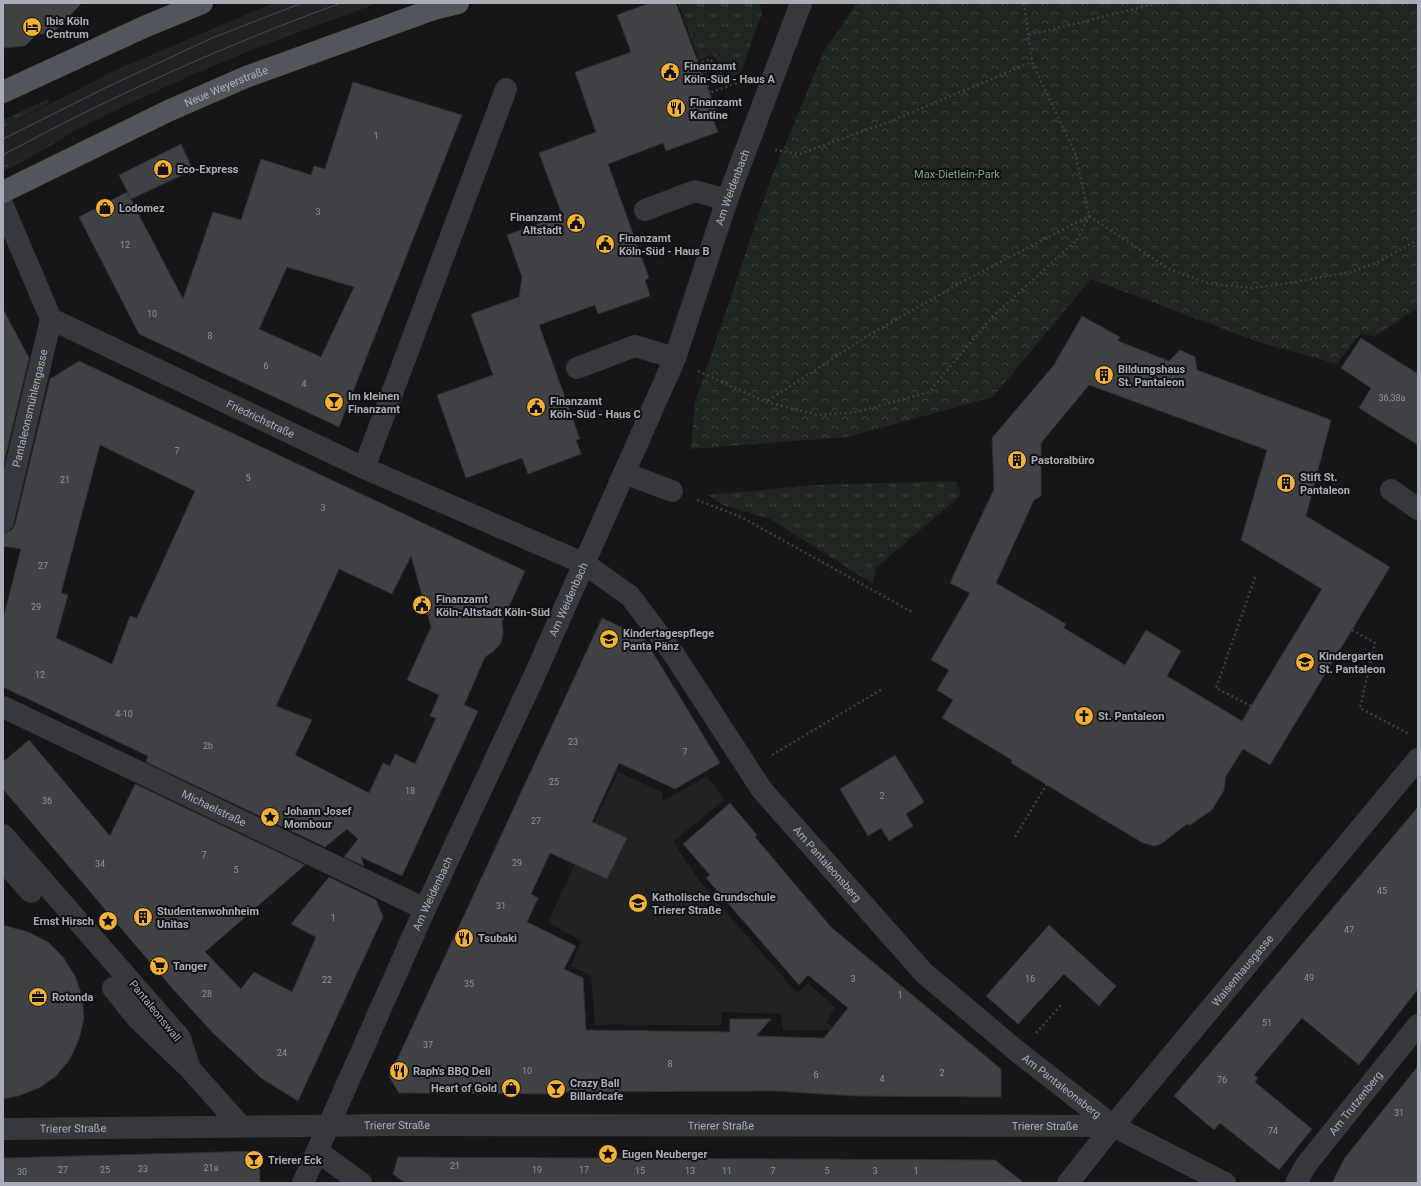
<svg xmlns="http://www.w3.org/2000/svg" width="1421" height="1186" font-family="Roboto,sans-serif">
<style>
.built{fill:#222225}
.grass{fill:url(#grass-tufts)}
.park{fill:url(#park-crowns)}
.building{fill:#404145;stroke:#303034;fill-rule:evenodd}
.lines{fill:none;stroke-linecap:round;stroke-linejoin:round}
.path{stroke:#3d3f44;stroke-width:2.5;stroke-dasharray:2 3;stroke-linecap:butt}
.minor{stroke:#37383d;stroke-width:22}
.major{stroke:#53555c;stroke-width:22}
.tram{stroke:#4a4c52;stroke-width:1}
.labels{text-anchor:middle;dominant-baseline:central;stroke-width:4;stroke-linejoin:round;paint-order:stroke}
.number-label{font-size:9px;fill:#8e929b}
.poi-label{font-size:11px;font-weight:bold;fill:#a8adb8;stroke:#111113;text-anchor:start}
.street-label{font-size:11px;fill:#a8adb8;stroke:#111113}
.park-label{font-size:11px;fill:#7fa381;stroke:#111113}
</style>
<defs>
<pattern id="grass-tufts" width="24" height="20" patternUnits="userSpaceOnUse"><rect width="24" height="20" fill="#1e261f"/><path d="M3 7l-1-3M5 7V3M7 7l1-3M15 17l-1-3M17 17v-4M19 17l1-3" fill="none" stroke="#3c433d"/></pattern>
<pattern id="park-crowns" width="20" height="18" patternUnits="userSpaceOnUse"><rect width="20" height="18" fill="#1e261f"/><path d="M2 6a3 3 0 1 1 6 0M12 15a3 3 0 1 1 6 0" fill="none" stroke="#3c433d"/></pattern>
</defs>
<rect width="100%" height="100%" fill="#161618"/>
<!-- built -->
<g class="built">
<polygon points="274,3 378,3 256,48 192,75 135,101 3,166 3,128 120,68"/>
<polygon points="618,772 662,792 663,801 707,776 724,800 673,842 701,883 797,993 808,983 835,1007 826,1023 853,1035 824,1030 783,1030 781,1014 722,1012 721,1025 595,1025 591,975 571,966 581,941 548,922"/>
</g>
<!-- grass -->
<g class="grass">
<polygon points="678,3 760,3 762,13 741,73 730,76 712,54 699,60"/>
<polygon points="46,100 50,102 3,128 3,120"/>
<polygon points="66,135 61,140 3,172 3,166"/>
<polygon points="956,481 961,495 876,568 873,584 770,519 723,505 708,495 813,485"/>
</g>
<!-- park -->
<polygon class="park" points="857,3 1418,3 1418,308 1375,336 1360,334 1337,364 1258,342 1091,279 993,397 848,437 691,449 695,402 772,176 824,51"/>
<!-- building -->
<g class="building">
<polygon points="3,3 82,3 52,34 37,34 25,46 3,48"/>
<polygon points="650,3 676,3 718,116 713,119 718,132 666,151 663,143 608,164 649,278 645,280 650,296 598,314 595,305 539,325 580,439 576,440 581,454 528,474 522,458 466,478 437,395 493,375 471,314 519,297 522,277 507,235 562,215 539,153 596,132 575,72 631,52 617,15"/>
<path d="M 353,82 L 462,115 L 339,427 L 139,334 L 79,217 L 127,192 L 183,299 L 213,212 L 241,220 L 261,159 L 311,175 L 314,166 L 325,169 ZM 287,267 L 354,287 L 321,357 L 259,329 Z"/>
<polygon points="181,144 193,170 131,199 119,175"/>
<polygon points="3,309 29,358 3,467"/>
<path d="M 1082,316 L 1120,337 L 1118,341 L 1169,361 L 1180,350 L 1195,357 L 1197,370 L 1331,420 L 1306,516 L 1390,567 L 1270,765 L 1243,749 L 1226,776 L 1224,790 L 1212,810 L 1190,825 L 1187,824 L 1161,844 L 1154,846 L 1143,843 L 1096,815 L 1011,763 L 1012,760 L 942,718 L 953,700 L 937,690 L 949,670 L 931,660 L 970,593 L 950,583 L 994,489 L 992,438 L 1054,365 ZM 1089,385 L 1267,450 L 1241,540 L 1322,589 L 1242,721 L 1167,676 L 1181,651 L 1146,630 L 1125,665 L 1064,628 L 1066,624 L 996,583 L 1034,500 L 1041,496 L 1041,443 Z"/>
<polygon points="1361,338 1418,374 1418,445 1359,408 1371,388 1341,368"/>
<path d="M 79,361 L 525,571 L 502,622 L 503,633 L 501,643 L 494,651 L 485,657 L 464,705 L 478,711 L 402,876 L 361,857 L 364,866 L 344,857 L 358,839 L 347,829 L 325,847 L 146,762 L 148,756 L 3,687 L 3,619 L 21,549 L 3,546 L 3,533 L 12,530 L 15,524 L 50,379 ZM 100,445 L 195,491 L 137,618 L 130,616 L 112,664 L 56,638 L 68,595 L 61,593 ZM 411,556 L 431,627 L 407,680 L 439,695 L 430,716 L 436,718 L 415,764 L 395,754 L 390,766 L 383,763 L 369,793 L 295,755 L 312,720 L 276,706 L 339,569 L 392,594 Z"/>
<polygon points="602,618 644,638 720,763 675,789 619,763 592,822 627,838 607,879 550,853 531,894 538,898 527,922 576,946 564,969 583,978 586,1030 730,1032 730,1019 771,1019 756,1036 824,1038 848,1008 808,975 799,985 706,878 710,875 683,844 730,803 757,835 755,837 831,927 1001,1069 1001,1097 856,1096 775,1091 564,1092 564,1094 399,1093 389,1077"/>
<polygon points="29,740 110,836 135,784 305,865 205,952 241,989 254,972 292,992 316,937 291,924 329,877 376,900 383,917 298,1101 261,1078 213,1033 171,987 3,789 3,762"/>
<polygon points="895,755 924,802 906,814 913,826 889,841 881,828 868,836 840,789"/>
<polygon points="1418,807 1418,989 1359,1065 1302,1018 1254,1075 1258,1078 1255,1082 1312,1129 1279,1170 1220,1123 1214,1130 1174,1096"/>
<polygon points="3,925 28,932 48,942 63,957 75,976 82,996 84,1018 79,1039 70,1059 56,1076 39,1088 18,1096 3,1099"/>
<polygon points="1049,925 1116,986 1099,1006 1064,974 1018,1024 986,996"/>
<polygon points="1418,1066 1418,1183 1332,1183 1344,1159"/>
<polygon points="259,1151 260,1183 3,1183 3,1158"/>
<polygon points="398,1157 995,1160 1024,1183 405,1183 393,1174"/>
</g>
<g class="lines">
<!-- path -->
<g class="path">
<polyline points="1024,3 1032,62 1075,153 1089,216 1169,269 1211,284 1232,286 1252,288 1276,285 1351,272 1378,262 1418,240"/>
<polyline points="1029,35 1159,3"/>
<polyline points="731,85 710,59 703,62 709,93 743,81"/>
<polyline points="775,150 800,154 894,120 1032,62"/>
<polyline points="698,371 766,402 818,415 857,412 929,392 992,317 1077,240 1089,216 962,282 869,335 766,402"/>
<polyline points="697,500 741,517 912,612"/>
<polyline points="1352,630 1375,643 1360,708 1409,734"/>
<polyline points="1251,706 1216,688 1256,575"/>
<polyline points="772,755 884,688"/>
<polyline points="1015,837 1051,777"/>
<polyline points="1036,1033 1061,1005"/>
</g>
<!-- minor -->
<g class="minor">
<path id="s1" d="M 3,206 L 51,319 L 364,468 L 585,564 L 630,596 L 673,653 L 762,790 L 924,973 L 1018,1052 L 1113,1126 L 1225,1183"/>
<polyline points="645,210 695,191 727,200"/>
<polyline points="577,368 635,346 675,358"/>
<polyline points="364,468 506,89"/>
<polyline points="624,473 672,491"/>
<polyline points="1391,490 1418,509"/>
<path id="s2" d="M 3,521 L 51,319"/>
<path id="s3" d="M 3,707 L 425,909"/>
<polyline points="3,835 180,1038 190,1069 240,1125"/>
<polyline points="3,861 31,892"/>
<polyline points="113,988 137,1018 186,1065"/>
<path id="s4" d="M 3,1129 L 393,1125 L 1113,1126"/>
<polyline points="317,1151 361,1183"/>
<path id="s5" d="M 303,1183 L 425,909 L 533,679 L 675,358 L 727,200 L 801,3"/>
<path id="s6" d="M 1068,1183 L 1113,1126 L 1418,759"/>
<path id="s7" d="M 1296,1183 L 1306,1165 L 1418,1025"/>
</g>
<!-- major -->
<g class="major">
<polyline points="3,92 144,27 202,3"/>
<path id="s8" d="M 3,192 L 168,111 L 246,77 L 434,9 L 458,3"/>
</g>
<!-- tram -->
<g class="tram">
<polyline points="3,139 105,88 212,38 302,3"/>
<path d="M 3,155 C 112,96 225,45 341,3"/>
</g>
</g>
<!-- icons -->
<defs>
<g id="hotel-disc" transform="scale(1)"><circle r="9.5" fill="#f2b134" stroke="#111113"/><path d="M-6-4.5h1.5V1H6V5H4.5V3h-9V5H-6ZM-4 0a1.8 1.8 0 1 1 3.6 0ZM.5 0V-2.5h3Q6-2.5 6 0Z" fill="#111"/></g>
<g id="civic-disc" transform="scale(1)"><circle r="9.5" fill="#f2b134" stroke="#111113"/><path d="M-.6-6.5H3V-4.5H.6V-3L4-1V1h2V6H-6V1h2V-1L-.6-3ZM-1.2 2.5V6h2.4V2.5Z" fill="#111"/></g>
<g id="restaurant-disc" transform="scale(1)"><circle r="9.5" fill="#f2b134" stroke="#111113"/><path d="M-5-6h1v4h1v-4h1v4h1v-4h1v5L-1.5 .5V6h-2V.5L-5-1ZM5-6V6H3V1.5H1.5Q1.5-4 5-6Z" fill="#111"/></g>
<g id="shop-disc" transform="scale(1)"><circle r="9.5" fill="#f2b134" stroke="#111113"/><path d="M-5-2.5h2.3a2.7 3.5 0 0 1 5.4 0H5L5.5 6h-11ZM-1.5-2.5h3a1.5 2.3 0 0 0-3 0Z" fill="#111"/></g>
<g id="building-disc" transform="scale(1)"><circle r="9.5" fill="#f2b134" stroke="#111113"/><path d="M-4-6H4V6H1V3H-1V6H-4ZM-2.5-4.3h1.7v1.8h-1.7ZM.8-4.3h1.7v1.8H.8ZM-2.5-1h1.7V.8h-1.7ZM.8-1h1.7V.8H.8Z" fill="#111"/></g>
<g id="bar-disc" transform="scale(1)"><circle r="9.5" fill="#f2b134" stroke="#111113"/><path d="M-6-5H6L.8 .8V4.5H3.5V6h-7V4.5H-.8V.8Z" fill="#111"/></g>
<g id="school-disc" transform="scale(1)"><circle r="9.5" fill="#f2b134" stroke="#111113"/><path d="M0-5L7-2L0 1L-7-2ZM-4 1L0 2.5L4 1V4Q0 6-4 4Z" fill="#111"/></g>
<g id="church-disc" transform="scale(1)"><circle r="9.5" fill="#f2b134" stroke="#111113"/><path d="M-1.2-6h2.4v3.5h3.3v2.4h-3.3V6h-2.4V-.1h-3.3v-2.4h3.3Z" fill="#111"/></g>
<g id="sight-disc" transform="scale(1)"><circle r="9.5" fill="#f2b134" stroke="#111113"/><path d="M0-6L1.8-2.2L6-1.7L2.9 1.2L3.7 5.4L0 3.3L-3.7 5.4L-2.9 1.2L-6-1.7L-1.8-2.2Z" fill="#111"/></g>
<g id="supermarket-disc" transform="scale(1)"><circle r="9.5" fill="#f2b134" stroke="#111113"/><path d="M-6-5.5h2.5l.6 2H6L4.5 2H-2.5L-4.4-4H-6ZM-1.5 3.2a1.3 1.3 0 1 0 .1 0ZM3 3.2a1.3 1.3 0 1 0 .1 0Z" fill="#111"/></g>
<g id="office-disc" transform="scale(1)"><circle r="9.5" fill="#f2b134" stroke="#111113"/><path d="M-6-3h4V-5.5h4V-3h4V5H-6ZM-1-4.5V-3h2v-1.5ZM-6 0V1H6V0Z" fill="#111"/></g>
</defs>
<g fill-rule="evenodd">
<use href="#hotel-disc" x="32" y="27"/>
<use href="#civic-disc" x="670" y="72"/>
<use href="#restaurant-disc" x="676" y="108"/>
<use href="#shop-disc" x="163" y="169"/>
<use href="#shop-disc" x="105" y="208"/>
<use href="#civic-disc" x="576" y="223"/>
<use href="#civic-disc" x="605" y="244"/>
<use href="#building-disc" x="1104" y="375"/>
<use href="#bar-disc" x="334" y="402"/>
<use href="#civic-disc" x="536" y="407"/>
<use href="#building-disc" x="1017" y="460"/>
<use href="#building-disc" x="1286" y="483"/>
<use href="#civic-disc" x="422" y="605"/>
<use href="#school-disc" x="609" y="639"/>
<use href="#school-disc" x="1305" y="662"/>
<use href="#church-disc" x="1084" y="716"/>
<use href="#sight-disc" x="270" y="817"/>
<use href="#school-disc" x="638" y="903"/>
<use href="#building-disc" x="143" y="917"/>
<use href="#sight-disc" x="108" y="921"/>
<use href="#restaurant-disc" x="464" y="938"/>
<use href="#supermarket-disc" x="159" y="966"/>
<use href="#office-disc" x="38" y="997"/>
<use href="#restaurant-disc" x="399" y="1071"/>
<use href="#shop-disc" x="511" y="1088"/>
<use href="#bar-disc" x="556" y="1089"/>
<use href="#sight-disc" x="608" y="1154"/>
<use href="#bar-disc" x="254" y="1160"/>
</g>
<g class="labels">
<!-- number labels -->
<g class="number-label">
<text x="376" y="136">1</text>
<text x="318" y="212">3</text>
<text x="125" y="245">12</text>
<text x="152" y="314">10</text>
<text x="210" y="336">8</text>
<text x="266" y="366">6</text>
<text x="304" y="384">4</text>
<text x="1392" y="398">36,38a</text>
<text x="177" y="451">7</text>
<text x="248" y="478">5</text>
<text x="65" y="480">21</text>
<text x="323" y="508">3</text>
<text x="43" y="566">27</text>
<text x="36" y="607">29</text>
<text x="40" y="675">12</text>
<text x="124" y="714">4-10</text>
<text x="573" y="742">23</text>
<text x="208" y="746">2b</text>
<text x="685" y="752">7</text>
<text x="554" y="782">25</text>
<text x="410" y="791">18</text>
<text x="882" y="796">2</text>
<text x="47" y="801">36</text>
<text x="536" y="821">27</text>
<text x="204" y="855">7</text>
<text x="517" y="863">29</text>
<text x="100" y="864">34</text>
<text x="236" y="870">5</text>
<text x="1382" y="891">45</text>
<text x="501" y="906">31</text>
<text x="333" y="918">1</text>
<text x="1349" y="930">47</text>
<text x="1309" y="978">49</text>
<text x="853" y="979">3</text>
<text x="1030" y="979">16</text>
<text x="327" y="980">22</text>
<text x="469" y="984">35</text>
<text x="207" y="994">28</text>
<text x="900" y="995">1</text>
<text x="1267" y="1023">51</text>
<text x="428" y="1045">37</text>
<text x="282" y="1053">24</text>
<text x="670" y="1064">8</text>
<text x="527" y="1071">10</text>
<text x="942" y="1073">2</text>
<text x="816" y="1075">6</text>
<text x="882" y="1079">4</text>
<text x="1222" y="1080">76</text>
<text x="1399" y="1113">31</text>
<text x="1273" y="1131">74</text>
<text x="455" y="1166">21</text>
<text x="211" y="1168">21a</text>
<text x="143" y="1169">23</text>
<text x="63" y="1170">27</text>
<text x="105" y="1170">25</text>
<text x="537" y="1170">19</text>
<text x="584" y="1170">17</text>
<text x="640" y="1171">15</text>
<text x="690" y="1171">13</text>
<text x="727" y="1171">11</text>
<text x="773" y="1171">7</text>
<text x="827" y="1171">5</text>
<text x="875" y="1171">3</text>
<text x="916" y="1171">1</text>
<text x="22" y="1172">30</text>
</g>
<!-- poi labels -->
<g class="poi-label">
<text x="46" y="21">Ibis Köln<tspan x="46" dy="13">Centrum</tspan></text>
<text x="684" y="66">Finanzamt<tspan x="684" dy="13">Köln-Süd - Haus A</tspan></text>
<text x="690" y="102">Finanzamt<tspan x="690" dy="13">Kantine</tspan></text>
<text x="177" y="169">Eco-Express</text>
<text x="119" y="208">Lodomez</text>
<text x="562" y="217" text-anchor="end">Finanzamt<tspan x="562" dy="13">Altstadt</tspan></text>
<text x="619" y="238">Finanzamt<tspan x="619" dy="13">Köln-Süd - Haus B</tspan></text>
<text x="1118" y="369">Bildungshaus<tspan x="1118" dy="13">St. Pantaleon</tspan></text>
<text x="348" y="396">Im kleinen<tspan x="348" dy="13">Finanzamt</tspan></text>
<text x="550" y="401">Finanzamt<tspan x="550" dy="13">Köln-Süd - Haus C</tspan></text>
<text x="1031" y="460">Pastoralbüro</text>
<text x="1300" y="477">Stift St.<tspan x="1300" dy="13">Pantaleon</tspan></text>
<text x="436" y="599">Finanzamt<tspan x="436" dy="13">Köln-Altstadt Köln-Süd</tspan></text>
<text x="623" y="633">Kindertagespflege<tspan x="623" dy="13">Panta Pänz</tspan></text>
<text x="1319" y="656">Kindergarten<tspan x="1319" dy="13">St. Pantaleon</tspan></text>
<text x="1098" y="716">St. Pantaleon</text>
<text x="284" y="811">Johann Josef<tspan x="284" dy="13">Mombour</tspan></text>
<text x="652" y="897">Katholische Grundschule<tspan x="652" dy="13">Trierer Straße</tspan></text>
<text x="157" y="911">Studentenwohnheim<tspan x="157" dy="13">Unitas</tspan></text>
<text x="94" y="921" text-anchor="end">Ernst Hirsch</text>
<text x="478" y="938">Tsubaki</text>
<text x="173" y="966">Tanger</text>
<text x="52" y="997">Rotonda</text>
<text x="413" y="1071">Raph's BBQ Deli</text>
<text x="570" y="1083">Crazy Ball<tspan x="570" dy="13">Billardcafe</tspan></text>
<text x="497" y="1088" text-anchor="end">Heart of Gold</text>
<text x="622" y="1154">Eugen Neuberger</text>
<text x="268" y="1160">Trierer Eck</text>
</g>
<!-- street labels -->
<g class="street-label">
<text stroke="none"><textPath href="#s8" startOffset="247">Neue Weyerstraße</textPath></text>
<text stroke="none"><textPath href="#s5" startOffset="1085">Am Weidenbach</textPath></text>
<text stroke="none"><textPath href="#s2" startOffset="116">Pantaleonsmühlengasse</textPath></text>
<text stroke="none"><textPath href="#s1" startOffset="355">Friedrichstraße</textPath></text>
<text stroke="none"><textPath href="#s5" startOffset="641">Am Weidenbach</textPath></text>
<text stroke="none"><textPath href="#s3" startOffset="234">Michaelstraße</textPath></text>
<text stroke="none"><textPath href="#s1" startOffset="1099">Am Pantaleonsberg</textPath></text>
<text stroke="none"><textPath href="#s5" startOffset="317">Am Weidenbach</textPath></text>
<text stroke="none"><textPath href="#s6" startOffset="275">Waisenhausgasse</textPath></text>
<text transform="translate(155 1011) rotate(51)">Pantaleonswall</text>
<text stroke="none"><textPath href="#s1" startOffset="1423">Am Pantaleonsberg</textPath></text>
<text stroke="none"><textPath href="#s7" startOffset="100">Am Trutzenberg</textPath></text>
<text stroke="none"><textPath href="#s4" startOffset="394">Trierer Straße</textPath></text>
<text stroke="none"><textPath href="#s4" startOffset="718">Trierer Straße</textPath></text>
<text stroke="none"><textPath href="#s4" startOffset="1042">Trierer Straße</textPath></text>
<text stroke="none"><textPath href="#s4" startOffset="70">Trierer Straße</textPath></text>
</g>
<!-- park labels -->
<g class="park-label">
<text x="957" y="174">Max-Dietlein-Park</text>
</g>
</g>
<!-- border -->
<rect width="1421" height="1186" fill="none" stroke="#a8adb8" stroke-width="8"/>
</svg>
